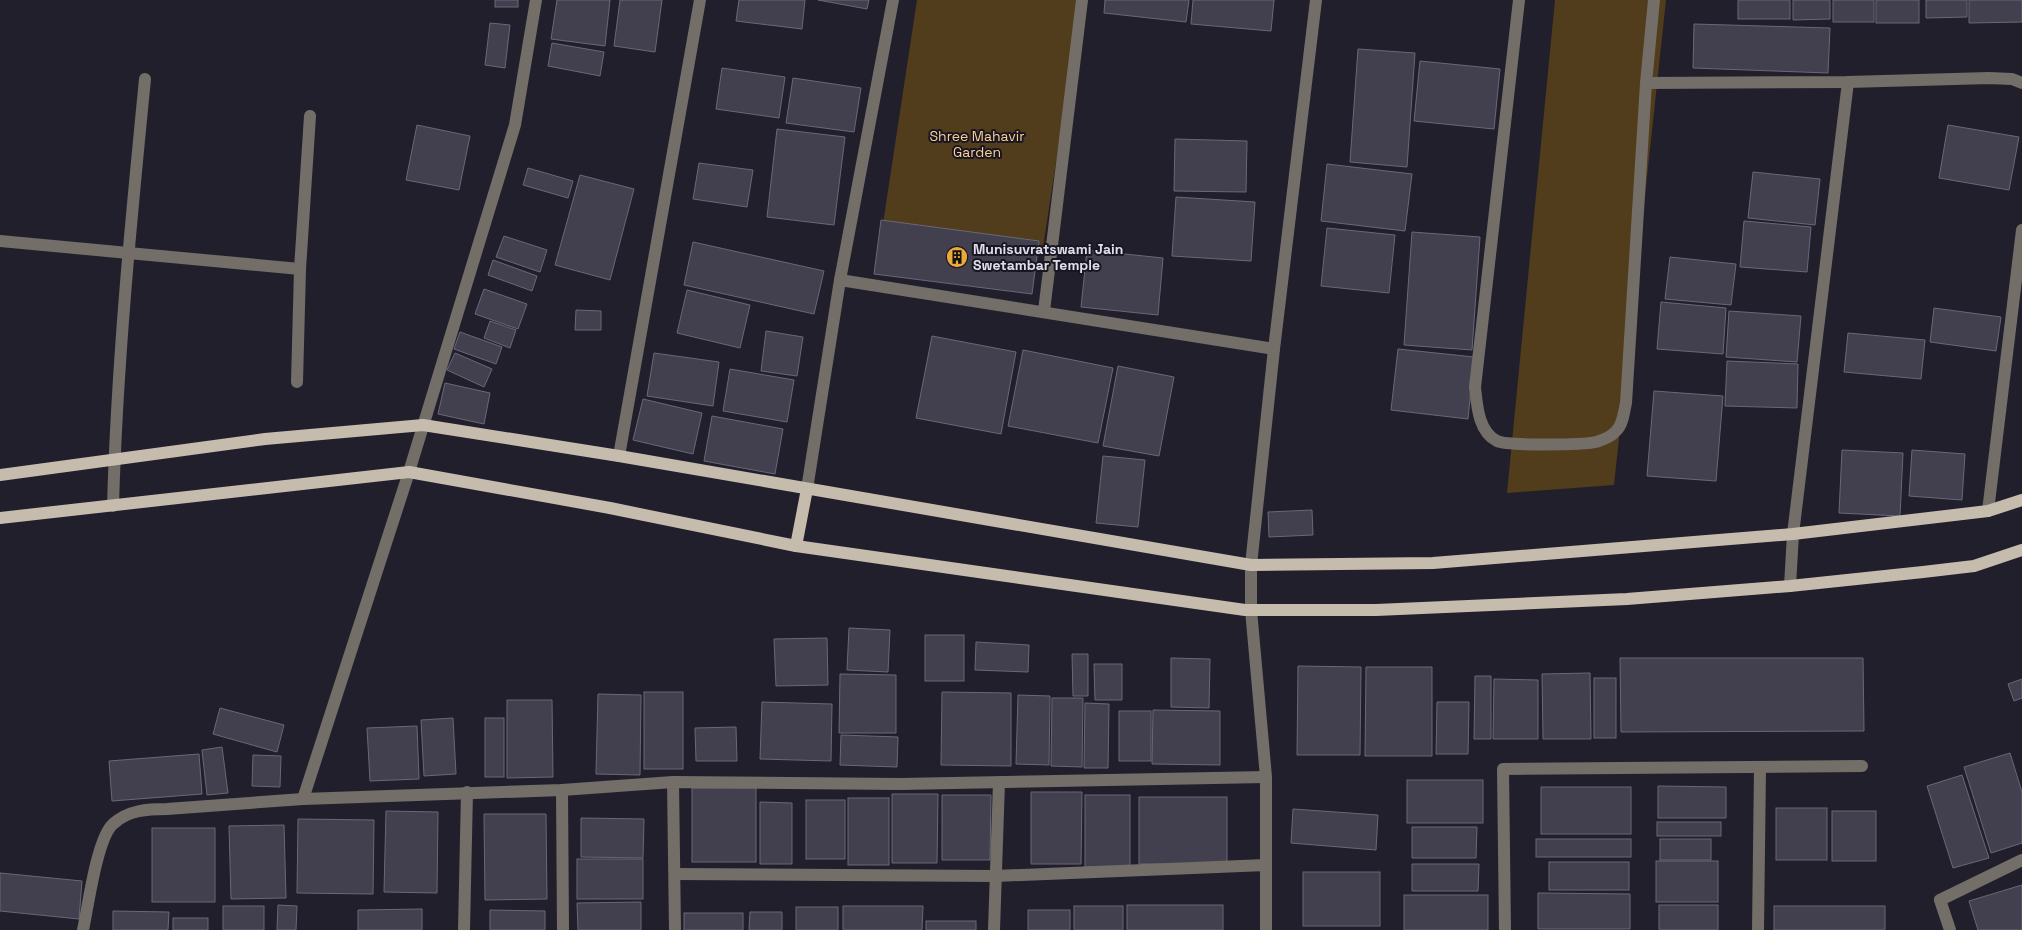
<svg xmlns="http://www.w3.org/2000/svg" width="2022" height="930" font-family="'Space Grotesk',sans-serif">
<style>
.green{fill:#513c1c}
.building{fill:#423f4f;stroke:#6a6778}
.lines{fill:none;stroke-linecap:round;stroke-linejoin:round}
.minor{stroke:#736e68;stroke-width:12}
.major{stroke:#c6bcae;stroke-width:12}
.labels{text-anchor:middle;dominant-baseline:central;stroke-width:4;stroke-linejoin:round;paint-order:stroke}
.park-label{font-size:14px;fill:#facf8f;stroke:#191623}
.poi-label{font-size:14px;font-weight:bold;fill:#e0dee8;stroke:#191623;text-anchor:start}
</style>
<rect width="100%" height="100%" fill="#221f2d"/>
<!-- green -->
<g class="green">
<polygon points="917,0 1077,0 1066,97 1042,254 882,230"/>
<polygon points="1555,0 1666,0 1614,485 1507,493"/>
</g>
<!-- building -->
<g class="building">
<rect x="495" y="0" width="23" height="7"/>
<polygon points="557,0 610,0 605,46 551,39"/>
<polygon points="620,0 662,0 655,52 614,46"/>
<polygon points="739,0 805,0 802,29 736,21"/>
<polygon points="818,0 869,0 867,9"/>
<polygon points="1105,0 1189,0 1186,22 1104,13"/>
<polygon points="1193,0 1274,0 1271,31 1191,24"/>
<rect x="1738" y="0" width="52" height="19"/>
<polygon points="1793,0 1830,0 1830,19 1793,20"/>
<rect x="1833" y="0" width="41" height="22"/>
<rect x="1876" y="0" width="43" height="23"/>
<polygon points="1926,0 1967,0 1967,17 1926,18"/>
<polygon points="1969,0 2022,0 2022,22 1969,23"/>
<polygon points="490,23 510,25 505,68 485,65"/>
<polygon points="1694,24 1830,28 1828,73 1693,68"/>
<polygon points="552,43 604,52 600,76 548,66"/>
<polygon points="1358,49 1415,53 1407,167 1350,162"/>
<polygon points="1420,61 1500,69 1494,129 1414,121"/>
<polygon points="722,68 785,77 779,118 716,109"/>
<polygon points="793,78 861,88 854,132 786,123"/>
<polygon points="417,125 470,136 459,190 406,180"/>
<polygon points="1948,125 2019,137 2009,190 1939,178"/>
<polygon points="777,129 845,137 834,225 767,217"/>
<polygon points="1175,139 1247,141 1246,192 1174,191"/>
<polygon points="699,163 753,170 747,207 693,199"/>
<polygon points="1327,164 1412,174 1405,231 1321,221"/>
<polygon points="528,168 573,181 568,198 523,185"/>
<polygon points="1753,172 1820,179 1815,225 1748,218"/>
<polygon points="580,175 634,189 610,280 555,265"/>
<polygon points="1176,197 1255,202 1251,261 1172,256"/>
<polygon points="881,220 1039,241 1032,294 874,274"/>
<polygon points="1744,221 1811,227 1807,272 1740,267"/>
<polygon points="1327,228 1395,235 1389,293 1321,286"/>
<polygon points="1412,232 1480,237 1472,350 1404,345"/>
<polygon points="504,236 547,250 540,272 496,257"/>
<polygon points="693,242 824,271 814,314 684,285"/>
<polygon points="1087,250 1163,258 1158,315 1081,307"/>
<polygon points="1670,257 1736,264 1731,305 1665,299"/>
<polygon points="493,260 537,276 532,291 488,275"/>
<polygon points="484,289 527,304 518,329 475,314"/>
<polygon points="687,290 750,305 740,348 677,333"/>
<polygon points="1661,302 1726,308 1723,354 1657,349"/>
<polygon points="1934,308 2001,317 1996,351 1930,342"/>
<polygon points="576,310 601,311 601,330 575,330"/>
<polygon points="1729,311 1801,316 1797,362 1726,357"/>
<polygon points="490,321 516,330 510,348 484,338"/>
<polygon points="766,331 803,337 797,376 761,371"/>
<polygon points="460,332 502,347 496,364 454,349"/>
<polygon points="1848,333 1925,340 1921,379 1844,372"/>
<polygon points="932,336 1016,352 1001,434 916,418"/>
<polygon points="1398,349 1474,357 1468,419 1391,410"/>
<polygon points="1023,350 1113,368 1098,443 1008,426"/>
<polygon points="455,353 492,369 484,387 447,370"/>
<polygon points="654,353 719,362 713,406 647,396"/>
<polygon points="1727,361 1798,364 1797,408 1725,406"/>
<polygon points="1118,366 1174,377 1159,456 1103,446"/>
<polygon points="730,369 794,380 787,422 723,411"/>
<polygon points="445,383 490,393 484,424 438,414"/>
<polygon points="1654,391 1723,396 1716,481 1647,476"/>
<polygon points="643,399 702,413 693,454 633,440"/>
<polygon points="712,416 783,429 775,474 704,461"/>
<polygon points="1842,450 1903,453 1900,516 1839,513"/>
<polygon points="1912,450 1965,454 1962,500 1909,496"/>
<polygon points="1103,456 1145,460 1138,527 1096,523"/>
<polygon points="1312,510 1313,535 1269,537 1268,512"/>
<polygon points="849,628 890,630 888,672 847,670"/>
<rect x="925" y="635" width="39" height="46"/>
<polygon points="827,638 828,685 776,686 774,639"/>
<polygon points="976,642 1029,645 1028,672 975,670"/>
<polygon points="1072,654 1088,654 1088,696 1073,696"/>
<polygon points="1171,658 1210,659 1209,708 1171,707"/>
<polygon points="1620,658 1863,658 1864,731 1621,732"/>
<polygon points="1094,664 1122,664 1122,700 1095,700"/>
<polygon points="1298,666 1361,667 1360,755 1297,755"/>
<polygon points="1366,667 1432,667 1432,756 1365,756"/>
<polygon points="1590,673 1591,739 1543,739 1542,674"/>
<polygon points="840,674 896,675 896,733 839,733"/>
<polygon points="1475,676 1491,676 1491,739 1474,739"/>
<rect x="1594" y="678" width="22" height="60"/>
<polygon points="1494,679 1538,680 1538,739 1493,739"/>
<polygon points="2022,679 2022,698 2014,701 2008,684"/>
<rect x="644" y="692" width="39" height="77"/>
<polygon points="942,692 1011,693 1011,766 941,765"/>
<polygon points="598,694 641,695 640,775 596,774"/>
<polygon points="1018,695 1050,696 1049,765 1016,764"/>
<polygon points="1052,698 1083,698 1082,767 1051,766"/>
<polygon points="507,700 552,700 553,777 507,778"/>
<polygon points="762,702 832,704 831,761 760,759"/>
<polygon points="1437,702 1469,702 1468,754 1436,754"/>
<polygon points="1085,703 1109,704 1108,768 1084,768"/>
<polygon points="220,708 284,725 277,752 213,734"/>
<polygon points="1153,710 1220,711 1220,765 1152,764"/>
<rect x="1119" y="711" width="32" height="50"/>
<polygon points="453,718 456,774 424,776 421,720"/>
<rect x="485" y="718" width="19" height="59"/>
<polygon points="417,726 419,779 370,781 367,728"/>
<polygon points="736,727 737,761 696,761 695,728"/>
<polygon points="841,735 898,737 897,767 840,765"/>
<polygon points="222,747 228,793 207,795 202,750"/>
<polygon points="2010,753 2022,792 2022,843 1991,853 1964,767"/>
<polygon points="199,754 202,794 112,801 109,761"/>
<polygon points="253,755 281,756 280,787 252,786"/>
<polygon points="1962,775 1989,858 1953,868 1927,786"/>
<rect x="1407" y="780" width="76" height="43"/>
<polygon points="1658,786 1726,787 1726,818 1658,818"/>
<rect x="1541" y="787" width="90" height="47"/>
<rect x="692" y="788" width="64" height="74"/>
<polygon points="1031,792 1082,792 1081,864 1031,864"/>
<polygon points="892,794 938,794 937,863 892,863"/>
<polygon points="942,795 991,795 990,860 942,860"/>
<rect x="1085" y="795" width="45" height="72"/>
<rect x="1139" y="797" width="88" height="67"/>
<rect x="848" y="798" width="41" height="67"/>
<rect x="806" y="800" width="39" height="59"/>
<polygon points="760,802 792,803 792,864 760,864"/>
<rect x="1776" y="808" width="51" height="52"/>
<polygon points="1293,809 1378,815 1376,850 1291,843"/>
<polygon points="386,811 438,812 437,893 384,892"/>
<rect x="1832" y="811" width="44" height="50"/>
<polygon points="484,814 546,814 547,899 485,900"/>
<polygon points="581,818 644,819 643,858 581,857"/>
<polygon points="298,819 374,820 373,894 297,893"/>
<rect x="1657" y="822" width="64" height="14"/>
<polygon points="284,825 286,898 231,899 229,826"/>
<polygon points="1412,827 1477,827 1476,858 1412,858"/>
<rect x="152" y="828" width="63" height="74"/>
<rect x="1536" y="839" width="95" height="18"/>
<rect x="1660" y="839" width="51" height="21"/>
<rect x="577" y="859" width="66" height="40"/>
<rect x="1656" y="861" width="62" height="41"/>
<rect x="1549" y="862" width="80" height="28"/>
<polygon points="1412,864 1479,864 1478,891 1412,891"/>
<rect x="1303" y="872" width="77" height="54"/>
<polygon points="0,873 82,881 79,919 0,911"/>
<polygon points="2022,885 2022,930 1978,930 1969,901"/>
<polygon points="1538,893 1630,894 1630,929 1538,929"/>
<rect x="1404" y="895" width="84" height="35"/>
<polygon points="641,902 641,930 578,930 577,903"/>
<polygon points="278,905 297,906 296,930 277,930"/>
<rect x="1127" y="905" width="96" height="25"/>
<rect x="1659" y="905" width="59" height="25"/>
<rect x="223" y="906" width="41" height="24"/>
<polygon points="843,906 923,906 922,930 843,930"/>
<rect x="1074" y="906" width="49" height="24"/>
<rect x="1774" y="906" width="111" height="24"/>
<rect x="796" y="907" width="42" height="23"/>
<polygon points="422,909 422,930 358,930 358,910"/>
<polygon points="490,910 545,911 545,930 490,930"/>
<rect x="1028" y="910" width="42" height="20"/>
<polygon points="113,911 169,912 168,930 113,930"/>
<polygon points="750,912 782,912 782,930 749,930"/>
<rect x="684" y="913" width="59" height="17"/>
<rect x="173" y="918" width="35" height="12"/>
<rect x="926" y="921" width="50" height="9"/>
</g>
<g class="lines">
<!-- minor -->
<g class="minor">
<path d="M 1519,0 L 1475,387 C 1477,405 1478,431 1497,441 C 1508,446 1583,445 1596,442 C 1603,440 1611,437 1616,431 C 1623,425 1624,411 1626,403 L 1646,83 L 1654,0"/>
<polyline points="1646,83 1848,82 1989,78 2012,79 2022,83"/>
<polyline points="0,241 300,269"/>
<polyline points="840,280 1274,349"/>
<polyline points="1044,311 1082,0"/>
<polyline points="297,382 300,269 310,116"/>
<polyline points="619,456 700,0"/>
<polyline points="807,489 840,280 893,0"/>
<path d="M 113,506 C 117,363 131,221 145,79"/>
<polyline points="1988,511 2022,230"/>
<polyline points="1790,586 1793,534 1848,82"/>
<polyline points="673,782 675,930"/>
<polyline points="562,790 563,930"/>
<polyline points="303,799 409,472 515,125 536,0"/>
<polyline points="675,874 995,876 1266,865"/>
<path d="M 83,930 C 88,907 97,838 113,824 C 128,810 148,809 167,809 L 303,799 L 562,790 L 673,782 L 900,784 L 1266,777"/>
<polyline points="464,930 467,792"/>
<polyline points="994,930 999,782"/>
<polyline points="1266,930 1266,777 1251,610 1251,565 1274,349 1316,0"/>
<polyline points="1505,930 1503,769 1862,766"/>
<polyline points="1758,930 1760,768"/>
<polyline points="1950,930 1940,900 2022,860"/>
</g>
<!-- major -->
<g class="major">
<polyline points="0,475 265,439 423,425 619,456 1251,565 1433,563 1793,534 1988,511 2022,500"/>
<polyline points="0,518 409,472 610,508 796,546 1245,610 1376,610 1627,599 1790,586 1923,572 1974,566 2022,550"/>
<polyline points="796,546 807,489"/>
</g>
</g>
<!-- icons -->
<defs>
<g id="building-disc" transform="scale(1.125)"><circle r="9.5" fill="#eba939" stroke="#191623"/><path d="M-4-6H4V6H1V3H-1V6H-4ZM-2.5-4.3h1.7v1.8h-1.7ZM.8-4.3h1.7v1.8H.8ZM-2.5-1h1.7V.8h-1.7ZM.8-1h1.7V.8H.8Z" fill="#111"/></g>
</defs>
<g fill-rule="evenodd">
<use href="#building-disc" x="957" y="257"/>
</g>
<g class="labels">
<!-- park labels -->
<g class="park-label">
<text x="977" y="136">Shree Mahavir<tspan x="977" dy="16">Garden</tspan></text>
</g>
<!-- poi labels -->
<g class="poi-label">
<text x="973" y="249">Munisuvratswami Jain<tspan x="973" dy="16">Swetambar Temple</tspan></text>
</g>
</g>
</svg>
